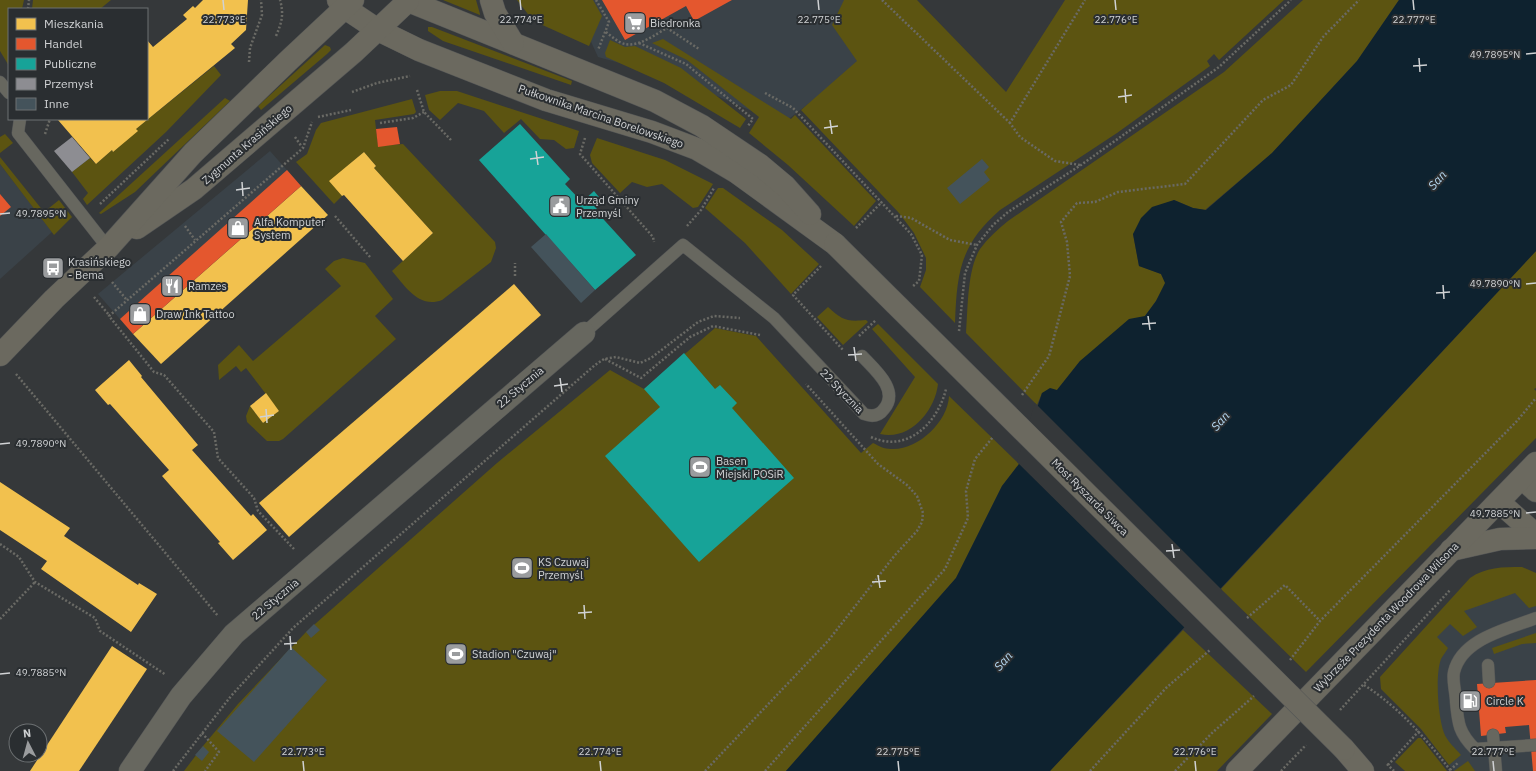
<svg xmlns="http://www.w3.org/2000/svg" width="1536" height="771" font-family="'IBM Plex Sans',sans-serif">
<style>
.built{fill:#3a4248}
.green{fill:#5c5411}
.water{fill:#0e222f}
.pier{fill:#35383a}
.homes{fill:#f2c14e}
.shops{fill:#e4572e}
.public{fill:#17a398}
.industry{fill:#8d8d92}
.building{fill:#44535b}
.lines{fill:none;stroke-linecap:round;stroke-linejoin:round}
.lane-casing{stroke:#525455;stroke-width:13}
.street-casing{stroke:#525455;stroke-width:23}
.secondary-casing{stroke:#525455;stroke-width:23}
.path{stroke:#6a6a65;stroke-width:2.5;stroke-dasharray:2 2;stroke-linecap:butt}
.lane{stroke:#67675f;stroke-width:12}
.street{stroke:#67675f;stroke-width:22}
.secondary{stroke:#6b695f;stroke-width:22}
.secondary-bridge-casing{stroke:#525455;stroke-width:23;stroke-linecap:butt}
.secondary-bridge{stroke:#6b695f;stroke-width:22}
.ticks{fill:none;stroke:#d0d2d4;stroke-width:1.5}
.labels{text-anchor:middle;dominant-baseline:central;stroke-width:4;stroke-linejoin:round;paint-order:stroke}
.poi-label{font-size:11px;fill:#d0d2d4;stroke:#2a2e31;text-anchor:start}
.street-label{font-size:11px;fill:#d0d2d4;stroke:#2a2e31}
.water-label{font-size:12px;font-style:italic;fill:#b7daf3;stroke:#2a2e31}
.ticks-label{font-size:10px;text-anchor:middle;fill:#d0d2d4;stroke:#2a2e31;stroke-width:4;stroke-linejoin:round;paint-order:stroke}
</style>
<rect width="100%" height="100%" fill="#35383a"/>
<!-- built -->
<g class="built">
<polygon points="572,0 865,0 863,62 782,124 675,78 598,57"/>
<polygon points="270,151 301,186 133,334 98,294"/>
<polygon points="0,164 52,232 0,279"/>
<polygon points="1536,587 1536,771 1454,771 1421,729 1387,672 1455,603"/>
</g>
<!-- green -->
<g class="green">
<polygon points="0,0 24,0 22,9 9,9 9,66 0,51"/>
<polygon points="33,0 111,0 100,9 32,9"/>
<polygon points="443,0 476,0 480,14 480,15"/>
<polygon points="517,0 593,0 602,16 589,46 538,23 531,18"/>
<path d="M 844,0 L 917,0 L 1006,92 L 1065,0 L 1284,0 L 1219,60 L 1214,54 L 1207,61 L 1210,66 L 1117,133 L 1000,210 C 960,245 957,272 955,323 L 920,287 L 926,270 L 926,258 L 914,233 L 899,213 L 801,110 L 857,61 L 832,25 Z"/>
<path d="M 1303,0 L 1399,0 L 1357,61 L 1272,153 L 1205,210 L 1193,208 L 1174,200 L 1133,234 L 1139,266 L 1161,274 L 1166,283 L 1156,301 L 1145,316 L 1080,361 L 1057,390 L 1042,393 L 1037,405 L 966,333 C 968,309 967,270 980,249 C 988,238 998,229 1008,221 L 1224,72 Z"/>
<polygon points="428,27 432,27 572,81 571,85 443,41 428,31"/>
<polygon points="663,39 791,119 795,115 876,201 854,226 788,165 749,133 759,117 687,60 652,43"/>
<polygon points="610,40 625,47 635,46 681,68 746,119 740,128 664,83 606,57 605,53"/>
<polygon points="325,45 330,47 331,50 327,54 261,110 258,106"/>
<polygon points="214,66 221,75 166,132 87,205 83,199 88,193 72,172 90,158 96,164 112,150 113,152 137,131 136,129"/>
<polygon points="440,91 457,91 579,131 574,148 566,149 554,140 540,139 521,119 504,133 484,111 458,103 440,120 429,110 425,95"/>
<polygon points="225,98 230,101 135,192 101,214 99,213"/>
<path d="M 412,99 L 416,112 L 414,114 L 375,120 L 378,146 L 403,144 L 495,242 L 496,248 L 491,262 L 442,300 C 419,309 405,286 392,271 L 433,233 L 374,168 L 376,166 L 364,152 L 330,181 L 342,196 L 334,204 L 296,162 L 307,154 L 316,130 L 321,123 Z"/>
<polygon points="5,134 13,143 0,153 0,137"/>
<polygon points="597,138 665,160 713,184 698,207 693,208 662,184 647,187 632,182 620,193 592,163 590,155"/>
<polygon points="0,157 44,212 59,200 72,217 54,235 0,164"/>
<polygon points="718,188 723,188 782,230 819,264 791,294 745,243 705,208"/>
<polygon points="1536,251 1536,388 1534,389 1536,391 1536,438 1306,672 1221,589"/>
<polygon points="343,258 365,263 393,299 375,316 396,339 283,439 279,441 267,441 247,422 246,416 250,406 263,423 279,411 246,368 241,372 236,366 219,380 218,365 239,345 253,361 341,286 325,269 334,261"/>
<path d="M 828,307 C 842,320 847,322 866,320 L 868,322 L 843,345 L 817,317 Z"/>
<path d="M 878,324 L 938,384 C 935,411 910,441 880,434 L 915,377 L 872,329 Z"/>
<path d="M 715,328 L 756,336 L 861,453 L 873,443 C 879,446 884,449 891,449 C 917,451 948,422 949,396 L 1019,464 L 1002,486 L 956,578 L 786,771 L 184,771 L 203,746 L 238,704 L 306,632 L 497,463 L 610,370 L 644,389 Z"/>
<path d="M 1522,567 L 1536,573 L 1536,606 L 1529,608 L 1515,593 L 1464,611 L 1477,627 L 1463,636 L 1450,624 L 1437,637 L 1448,648 C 1446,652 1443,655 1441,659 C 1435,675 1438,717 1444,733 C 1447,741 1455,748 1461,755 L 1449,765 L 1421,729 L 1381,689 L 1380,677 L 1470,578 C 1486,567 1502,567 1522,567 Z"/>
<polygon points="1183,630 1272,714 1217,771 1050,771"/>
<polygon points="1536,633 1536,643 1522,644 1494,654 1492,648"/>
<polygon points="1418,738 1421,738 1447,771 1405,771 1395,762"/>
<polygon points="1468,761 1475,771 1454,771"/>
</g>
<!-- water -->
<polygon class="water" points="1399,0 1536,0 1536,251 1050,771 786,771 956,578 1002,486 1019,464 1042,393 1050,388 1057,390 1080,361 1129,319 1145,316 1156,301 1165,283 1161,274 1139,266 1133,234 1141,218 1152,207 1174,200 1193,208 1206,210 1272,153 1357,61"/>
<!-- pier -->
<polygon class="pier" points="1035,403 1222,590 1186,629 1017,462"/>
<!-- homes -->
<g class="homes">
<polygon points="203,0 248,0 246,30 231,44 235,48 136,129 138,131 113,152 112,150 96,164 58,120 147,119 147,40 153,47 187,19 183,15 193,6 195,8"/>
<polygon points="364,152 376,166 374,168 433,233 403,261 344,195 342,196 329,181"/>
<polygon points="301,186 328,215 161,364 133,334"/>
<polygon points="514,284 541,315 289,537 259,503"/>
<polygon points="129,360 142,376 141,377 198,445 192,450 251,516 253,514 267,530 233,560 218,543 220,542 162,476 169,470 110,404 108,405 95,390"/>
<polygon points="266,393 279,411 263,423 250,406"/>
<polygon points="0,482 70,528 64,536 138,585 139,583 157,594 131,632 41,569 47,561 0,530"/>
<polygon points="112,646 147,669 79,771 30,771"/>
</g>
<!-- shops -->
<g class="shops">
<polygon points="602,0 732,0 694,21 686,6 625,40"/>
<polygon points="397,127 400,144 378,147 376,129"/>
<polygon points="287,170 301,186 133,334 120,319"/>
<polygon points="0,194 11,207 0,216"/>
<polygon points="1536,680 1536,771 1533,771 1529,725 1505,727 1506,733 1481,736 1477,684"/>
</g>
<!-- public -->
<g class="public">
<polygon points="520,124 570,179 565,184 582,202 594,191 603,202 595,210 636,255 595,290 479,160"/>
<polygon points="684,353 715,389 720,385 737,403 732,408 794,478 699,562 605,456 660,407 644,389"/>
</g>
<!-- industry -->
<polygon class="industry" points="72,137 90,158 72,172 54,151"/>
<!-- building -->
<g class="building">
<polygon points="982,159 989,167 984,172 990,180 960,204 947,188"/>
<polygon points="546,234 595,290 581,303 531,247"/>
<polygon points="314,624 320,630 311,638 306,632"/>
<polygon points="291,647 327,680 254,762 217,731"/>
<polygon points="203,746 209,752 202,761 195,755"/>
</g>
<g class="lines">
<!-- lane casing -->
<g class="lane-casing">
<g id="lane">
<polyline points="0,82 9,93"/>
<polyline points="20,119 18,133 108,248"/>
<path d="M 584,333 L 683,245 L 774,318 L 864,414 C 872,417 879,416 884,409 C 900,390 874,369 862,356"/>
<path d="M 1536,618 C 1509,629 1462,638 1454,672 C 1452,680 1456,693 1456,702 C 1458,724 1459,733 1475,749 L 1536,745"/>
<polyline points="1488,665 1489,682"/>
<polyline points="1493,735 1496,771"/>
</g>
</g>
<!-- street casing -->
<g class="street-casing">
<polyline id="street" points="130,771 181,696 234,634 584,333"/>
</g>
<!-- secondary casing -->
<g class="secondary-casing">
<g id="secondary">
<polyline points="338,0 345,8 378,30 419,50 546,100 652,132 697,149 736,172 835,244"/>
<polyline points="406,0 655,101 702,126 760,165 785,186 810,214"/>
<polyline points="491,0 495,13 513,43"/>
<polyline points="137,228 194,189 354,52 408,1"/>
<polyline points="0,355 54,299 108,248 193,153 288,61 353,0"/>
<polyline points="1522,478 1536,491"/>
<polyline points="1499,502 1536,535"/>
<polyline points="1451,550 1500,539 1536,538"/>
<polyline points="1344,749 1363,771"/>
<polyline points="1237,771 1536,463"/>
</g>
</g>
<!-- path -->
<g class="path">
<polyline points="596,0 609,22 598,50"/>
<polyline points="882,0 1010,123"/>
<polyline points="28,9 29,0"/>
<path d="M 606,32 C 611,36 619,43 625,44 C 639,47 656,34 667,28 L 699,49"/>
<path d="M 276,36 C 282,22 284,14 280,0"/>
<polyline points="639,43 686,64 753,119 748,126"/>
<polyline points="249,62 250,48 262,15 261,0"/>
<polyline points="417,90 424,112 451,140"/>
<polyline points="352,92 377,83 410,76"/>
<polyline points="765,93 793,108 911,234 922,255 919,281 912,287"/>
<polyline points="318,117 351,110"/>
<polyline points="380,123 413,118 424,112"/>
<polyline points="45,134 50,119"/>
<polyline points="295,137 302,147"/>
<polyline points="585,138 580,154 653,237 654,242"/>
<polyline points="1080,165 1055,161 1020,137 1010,123 1085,0"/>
<polyline points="100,204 169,139"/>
<polyline points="335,216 370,257"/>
<polyline points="896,216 911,218 950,240 977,245"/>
<polyline points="185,226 195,240"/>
<polyline points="687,226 701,210 714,188"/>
<polyline points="856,228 882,202"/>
<polyline points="821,266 793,295 843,350"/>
<polyline points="515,276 515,263"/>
<polyline points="112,282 126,299"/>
<polyline points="94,297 109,315"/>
<polyline points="959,331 965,273 977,245 993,225 1008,212 1081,165 1219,67 1291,0"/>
<polyline points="859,336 876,320"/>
<polyline points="605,359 641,378 690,337 713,326 760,335"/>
<polyline points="16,374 218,616"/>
<polyline points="1022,395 1049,356 1070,276 1067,242 1061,222 1077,203 1095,202 1118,192 1185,184 1263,100 1291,85 1323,37 1359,0"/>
<path d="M 871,437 C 908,454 938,422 946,389"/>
<polyline points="0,544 19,557 35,582 95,618 100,631 166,675"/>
<polyline points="294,549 258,511 254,498 218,458 214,432 164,375 154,372 109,316 303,148 312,122"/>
<polyline points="1247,618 1285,585 1320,621"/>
<polyline points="0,619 35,582"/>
<polyline points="1290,660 1320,621 1517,421 1536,398"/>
<path d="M 1364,685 C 1399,707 1426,739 1451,771"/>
<polyline points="1340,710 1450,590"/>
<polyline points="202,733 219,752 205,771"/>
<polyline points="1387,764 1394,771"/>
<polyline points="1388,765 1419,731"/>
<polyline points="1450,770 1459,762"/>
<polyline points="173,771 231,696 293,628 595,365 604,359 616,357 640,363 651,358 698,322 714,316 740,318"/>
<polyline points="705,771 828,641 895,555 917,531 922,522 923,513 917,496 907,485 878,464 806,384"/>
<polyline points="765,771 945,569 968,518 966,491 975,459 993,437"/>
<polyline points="1090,771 1166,688 1210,650"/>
<polyline points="1175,771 1212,733 1254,696"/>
<polyline points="1281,771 1306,745"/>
</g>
<!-- lane -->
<use href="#lane" class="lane"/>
<!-- street -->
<use href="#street" class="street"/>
<!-- secondary -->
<use href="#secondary" class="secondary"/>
<!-- secondary-bridge casing -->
<g class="secondary-bridge-casing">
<polyline id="secondary-bridge" points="835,244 1344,749"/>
</g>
<!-- secondary-bridge -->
<use href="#secondary-bridge" class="secondary-bridge"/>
</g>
<!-- ticks -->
<path class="ticks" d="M 223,0 L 224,10M 520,0 L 521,10M 818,0 L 819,10M 1115,0 L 1116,10M 1413,0 L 1414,10M 1526,54 L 1536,53M 1419,58 L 1420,72M 1413,66 L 1427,65M 1125,89 L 1126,103M 1118,97 L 1132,95M 830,120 L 832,134M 824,128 L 838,126M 536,151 L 538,165M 530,159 L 544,157M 242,182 L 243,196M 236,190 L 250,188M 0,214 L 10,213M 1526,284 L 1536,283M 1443,285 L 1444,299M 1436,293 L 1450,292M 1148,316 L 1150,330M 1142,324 L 1156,323M 854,347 L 856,361M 848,355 L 862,354M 560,378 L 562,392M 554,386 L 568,384M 266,409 L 267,423M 260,417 L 274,415M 0,444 L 10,443M 1526,513 L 1536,512M 1172,544 L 1174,558M 1166,551 L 1180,550M 878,575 L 880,588M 872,582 L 886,581M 584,605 L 585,619M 578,613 L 592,612M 290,636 L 291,650M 284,644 L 297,643M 0,674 L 10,673M 303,761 L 304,771M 600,761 L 601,771M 898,761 L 899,771M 1195,761 L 1196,771M 1493,761 L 1494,771"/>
<!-- icons -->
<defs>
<g id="supermarket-square" transform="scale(1.15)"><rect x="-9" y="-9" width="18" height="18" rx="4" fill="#9a9c9e" stroke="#2a2e31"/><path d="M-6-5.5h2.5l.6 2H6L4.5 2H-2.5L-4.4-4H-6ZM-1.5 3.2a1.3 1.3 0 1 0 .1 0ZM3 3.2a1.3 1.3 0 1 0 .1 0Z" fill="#fff"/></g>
<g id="civic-square" transform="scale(1.15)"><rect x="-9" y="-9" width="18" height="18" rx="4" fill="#9a9c9e" stroke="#2a2e31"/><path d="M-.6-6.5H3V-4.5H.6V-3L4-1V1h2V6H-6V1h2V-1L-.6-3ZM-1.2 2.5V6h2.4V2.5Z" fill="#fff"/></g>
<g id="shop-square" transform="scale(1.15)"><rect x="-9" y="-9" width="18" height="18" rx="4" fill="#9a9c9e" stroke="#2a2e31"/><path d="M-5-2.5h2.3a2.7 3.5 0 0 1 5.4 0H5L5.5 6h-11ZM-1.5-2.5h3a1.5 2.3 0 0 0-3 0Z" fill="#fff"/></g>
<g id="bus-square" transform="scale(1.15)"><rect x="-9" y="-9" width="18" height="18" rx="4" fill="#9a9c9e" stroke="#2a2e31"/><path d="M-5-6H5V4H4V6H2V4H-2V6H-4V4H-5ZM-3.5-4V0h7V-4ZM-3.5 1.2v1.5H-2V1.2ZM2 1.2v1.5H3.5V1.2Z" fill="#fff"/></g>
<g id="restaurant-square" transform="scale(1.15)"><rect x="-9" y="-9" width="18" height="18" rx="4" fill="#9a9c9e" stroke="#2a2e31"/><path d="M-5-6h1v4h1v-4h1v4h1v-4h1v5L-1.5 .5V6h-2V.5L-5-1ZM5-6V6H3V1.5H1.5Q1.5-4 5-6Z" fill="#fff"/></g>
<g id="stadium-square" transform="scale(1.15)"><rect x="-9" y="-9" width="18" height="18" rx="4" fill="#9a9c9e" stroke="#2a2e31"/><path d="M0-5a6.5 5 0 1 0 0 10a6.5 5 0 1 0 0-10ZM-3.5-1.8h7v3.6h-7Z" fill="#fff"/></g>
<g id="fuel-square" transform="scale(1.15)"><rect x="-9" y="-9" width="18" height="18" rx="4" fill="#9a9c9e" stroke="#2a2e31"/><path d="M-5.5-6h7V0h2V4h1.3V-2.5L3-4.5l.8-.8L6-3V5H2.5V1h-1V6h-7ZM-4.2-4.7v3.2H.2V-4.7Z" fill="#fff"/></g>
</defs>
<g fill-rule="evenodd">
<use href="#supermarket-square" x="635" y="23"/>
<use href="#civic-square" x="560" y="206"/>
<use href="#shop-square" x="238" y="228"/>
<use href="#bus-square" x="53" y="268"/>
<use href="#restaurant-square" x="172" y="286"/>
<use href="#shop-square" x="140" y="314"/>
<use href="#stadium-square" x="700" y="467"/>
<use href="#stadium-square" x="522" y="568"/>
<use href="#stadium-square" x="456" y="654"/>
<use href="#fuel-square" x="1470" y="701"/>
</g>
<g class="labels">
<!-- poi labels -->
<g class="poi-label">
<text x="650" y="23">Biedronka</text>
<text x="576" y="200">Urząd Gminy<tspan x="576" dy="13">Przemyśl</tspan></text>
<text x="254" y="222">Alfa Komputer<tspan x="254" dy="13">System</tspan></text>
<text x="68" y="262">Krasińskiego<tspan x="68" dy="13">- Bema</tspan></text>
<text x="188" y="286">Ramzes</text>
<text x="156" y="314">Draw Ink Tattoo</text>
<text x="716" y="461">Basen<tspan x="716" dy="13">Miejski POSiR</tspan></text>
<text x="538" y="562">KS Czuwaj<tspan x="538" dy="13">Przemyśl</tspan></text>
<text x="472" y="654">Stadion "Czuwaj"</text>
<text x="1486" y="701">Circle K</text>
</g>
<!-- street labels -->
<g class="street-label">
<text transform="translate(601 116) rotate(19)">Pułkownika Marcina Borelowskiego</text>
<text transform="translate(247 144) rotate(-41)">Zygmunta Krasińskiego</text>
<text transform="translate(520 387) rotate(-40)">22 Stycznia</text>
<text transform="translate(842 391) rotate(46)">22 Stycznia</text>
<text transform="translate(1090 497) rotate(45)">Most Ryszarda Siwca</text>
<text transform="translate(275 599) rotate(-40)">22 Stycznia</text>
<text transform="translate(1386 617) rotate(-46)">Wybrzeże Prezydenta Woodrowa Wilsona</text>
</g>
<!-- water labels -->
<g class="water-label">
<text transform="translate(1437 180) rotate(-48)">San</text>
<text transform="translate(1220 421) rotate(-48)">San</text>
<text transform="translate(1003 661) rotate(-48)">San</text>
</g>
</g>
<g class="ticks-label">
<text x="224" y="23">22.773°E</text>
<text x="521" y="23">22.774°E</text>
<text x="819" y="23">22.775°E</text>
<text x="1116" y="23">22.776°E</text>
<text x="1414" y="23">22.777°E</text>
<text x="1495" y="58">49.7895°N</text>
<text x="41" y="217">49.7895°N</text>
<text x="1495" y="287">49.7890°N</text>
<text x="41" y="447">49.7890°N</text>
<text x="1495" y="517">49.7885°N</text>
<text x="41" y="676">49.7885°N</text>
<text x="303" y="755">22.773°E</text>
<text x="600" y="755">22.774°E</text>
<text x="898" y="755">22.775°E</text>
<text x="1195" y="755">22.776°E</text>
<text x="1493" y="755">22.777°E</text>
</g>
<!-- legend -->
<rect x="8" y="8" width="140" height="112" fill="#2a2e31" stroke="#6c7072"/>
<rect x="16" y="18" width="20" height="12" fill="#f2c14e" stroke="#6c7072"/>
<text x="44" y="28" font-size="12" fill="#d0d2d4">Mieszkania</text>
<rect x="16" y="38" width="20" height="12" fill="#e4572e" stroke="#6c7072"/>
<text x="44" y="48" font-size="12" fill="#d0d2d4">Handel</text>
<rect x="16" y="58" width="20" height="12" fill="#17a398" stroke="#6c7072"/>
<text x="44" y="68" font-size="12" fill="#d0d2d4">Publiczne</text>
<rect x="16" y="78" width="20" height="12" fill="#8d8d92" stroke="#6c7072"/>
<text x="44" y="88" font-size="12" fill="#d0d2d4">Przemysł</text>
<rect x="16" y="98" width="20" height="12" fill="#44535b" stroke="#6c7072"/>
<text x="44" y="108" font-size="12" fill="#d0d2d4">Inne</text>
<!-- north arrow -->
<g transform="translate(28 743) rotate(354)"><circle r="19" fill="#2a2e31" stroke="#6c7072"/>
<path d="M0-3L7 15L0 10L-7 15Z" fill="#9a9c9e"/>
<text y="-6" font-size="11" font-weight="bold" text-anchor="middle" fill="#d0d2d4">N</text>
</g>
</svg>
